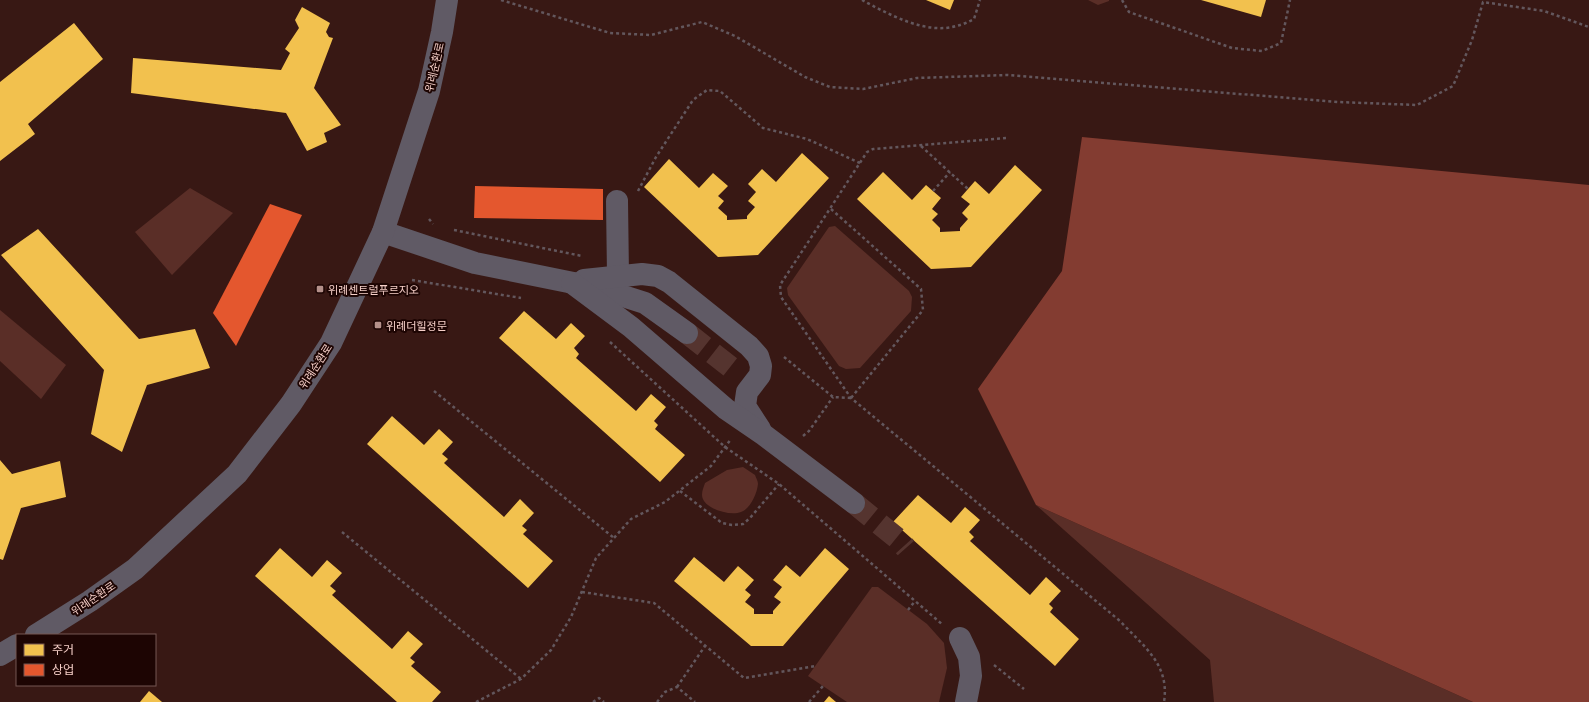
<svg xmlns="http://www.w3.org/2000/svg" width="1589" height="702" font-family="Commissioner,'Noto Sans KR',sans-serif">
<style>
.green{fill:#5a2e27}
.forest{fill:#833c31}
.homes{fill:#f2c14e}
.shops{fill:#e4572e}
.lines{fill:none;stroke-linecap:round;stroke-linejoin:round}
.minor-tunnel{stroke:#55342f;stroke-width:22;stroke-dasharray:22 11;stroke-linecap:butt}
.path{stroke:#63575d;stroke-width:2.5;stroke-dasharray:3 3;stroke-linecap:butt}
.minor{stroke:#605a65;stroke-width:22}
.poi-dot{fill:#b4908a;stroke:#1d0503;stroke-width:1.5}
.labels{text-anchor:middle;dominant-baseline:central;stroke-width:4;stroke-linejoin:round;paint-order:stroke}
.street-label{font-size:11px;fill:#f7d0c9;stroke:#1d0503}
.poi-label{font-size:11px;fill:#f7d0c9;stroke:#1d0503;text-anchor:start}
</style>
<rect width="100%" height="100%" fill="#381814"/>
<!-- green -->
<g class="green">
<polygon points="1088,0 1109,0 1109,1 1098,5"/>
<polygon points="190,188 233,213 172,275 135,232"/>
<polygon points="835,226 909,291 912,297 911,311 860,368 846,369 839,366 788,295 787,288 829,227"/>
<polygon points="0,310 66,365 41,399 0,361"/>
<path d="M 743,467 L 755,475 C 756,478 758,481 758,484 C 757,494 750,509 741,512 C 731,516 710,510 704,501 C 700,495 703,489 705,483 L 727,470 Z"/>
<polygon points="1036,505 1473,702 1214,702 1210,660"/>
<polygon points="872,587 878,587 927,624 944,643 947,668 939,702 847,702 808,676"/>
</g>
<!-- forest -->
<polygon class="forest" points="1082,137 1589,185 1589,702 1473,702 1036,505 978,389 1062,271"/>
<!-- homes -->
<g class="homes">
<polygon points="926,0 954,0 950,10"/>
<polygon points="1201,0 1266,0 1261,17"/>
<polygon points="302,7 330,23 326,32 329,37 333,38 314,88 341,125 324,133 327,142 307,151 286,113 131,93 133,58 281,70 290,53 285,49 299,28 295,20"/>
<polygon points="74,23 103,59 28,124 35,134 0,161 0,82"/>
<polygon points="802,153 829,178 758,255 718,257 644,187 669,159 699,188 713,173 728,186 718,196 724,201 718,208 727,216 727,220 747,219 747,216 755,207 748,201 756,192 748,184 762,169 776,182"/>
<polygon points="1015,165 1042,190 971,267 931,269 857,199 883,172 912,200 926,185 941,198 932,209 938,214 932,220 940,228 940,232 960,231 960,228 968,219 962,213 970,204 961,197 975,181 989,194"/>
<polygon points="38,229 139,339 195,329 210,368 147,385 122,452 91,434 104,370 1,255"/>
<polygon points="524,311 556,339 571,323 585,336 574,348 579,354 576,358 636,411 651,394 666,407 654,421 658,425 655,429 685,455 660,482 499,338"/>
<polygon points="392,416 424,445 439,429 453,442 442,454 448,459 444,463 504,517 520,499 534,513 522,526 527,530 523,534 553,561 528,588 367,444"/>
<polygon points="0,460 12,474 60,461 66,497 21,508 3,560 0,559"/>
<polygon points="918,495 951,523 965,507 980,520 969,532 974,537 970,541 1030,595 1046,577 1061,591 1049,604 1053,608 1050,612 1079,639 1055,666 893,522"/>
<polygon points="280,548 312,577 327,560 342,573 330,586 336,591 332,595 392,649 408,631 423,644 410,658 415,662 411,666 441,692 432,702 397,702 255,576"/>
<polygon points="825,548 849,569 783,646 751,646 674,581 694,557 724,582 738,566 754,580 745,590 751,595 745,602 754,609 754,614 773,614 773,611 781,602 774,597 782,587 773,580 786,565 800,577"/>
<polygon points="149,691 162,702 140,702"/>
<polygon points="829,696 836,702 824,702"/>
</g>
<!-- shops -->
<g class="shops">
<polygon points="475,186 603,189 603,220 474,218"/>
<polygon points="270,204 302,215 236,346 213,313"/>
</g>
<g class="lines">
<!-- minor-tunnel -->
<g class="minor-tunnel">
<polyline points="687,333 738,373"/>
<polyline points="854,503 898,539 906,548"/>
</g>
<!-- path -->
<g class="path">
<polyline points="501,0 610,33 651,35 702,22 735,36 805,77 830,87 863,89 917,78 1007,75 1338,102 1417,105 1453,86 1472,40 1483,2 1544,11 1589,27"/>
<path d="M 862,0 C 888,14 926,35 956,26 C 962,25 968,22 974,19 L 980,0"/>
<polyline points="1122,0 1129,12 1232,48 1262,51 1281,43 1290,0"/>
<path d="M 1006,138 L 873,149 L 867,152 L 780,285 L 781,297 L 851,398 L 1120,621 C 1143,646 1170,664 1164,702"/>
<polyline points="921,146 968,189"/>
<polyline points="638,191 656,157 693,100 707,90 720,91 763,128 807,139 860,163"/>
<polyline points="933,191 950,172"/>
<polyline points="831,209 921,289 923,310 851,398"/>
<polyline points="429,219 433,224"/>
<polyline points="454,230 582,256"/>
<polyline points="412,280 521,298"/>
<polyline points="610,342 725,447 779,484 943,625"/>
<polyline points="784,357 833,397 851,398"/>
<polyline points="434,391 614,538"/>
<polyline points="803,436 809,431 833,397"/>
<polyline points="680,491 722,523 732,525 743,524 750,518 779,484"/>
<polyline points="342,532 521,679"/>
<polyline points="582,592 654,603 744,678 816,666"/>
<polyline points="908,610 915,601"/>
<polyline points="994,665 1024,689"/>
<polyline points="677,687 705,646"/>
<polyline points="476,702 521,679 551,650 571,617 596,558 631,519 665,502 711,466 731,439"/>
<polyline points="593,702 599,698 604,702"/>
<polyline points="657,702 665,692 677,687 695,702"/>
<polyline points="809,702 823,686"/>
</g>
<!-- minor -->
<g class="minor">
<polyline points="617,201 618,276"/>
<polyline points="383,232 475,263 598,288 645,303 687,333"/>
<polyline points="584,280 642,274 658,276 669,282 749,346 758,356 761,366 760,375 747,392 745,406 760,429"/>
<polyline points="572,283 631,327 726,409 764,435 854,503"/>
<polyline points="36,635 90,601 135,569 237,474 291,404 331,343 383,232 429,91 442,32 447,0"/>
<polyline points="960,638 969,657 971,676 966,702"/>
<polyline points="0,655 17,645"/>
</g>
</g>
<!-- markers -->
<g class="poi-dot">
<rect x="316" y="285" width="8" height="8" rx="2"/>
<rect x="374" y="321" width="8" height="8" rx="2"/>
</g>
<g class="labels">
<!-- street labels -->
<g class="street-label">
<text transform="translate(434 67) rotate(-77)">위례순환로</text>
<text transform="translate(315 366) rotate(-57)">위례순환로</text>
<text transform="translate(93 598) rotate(-34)">위례순환로</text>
</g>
<!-- poi labels -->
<g class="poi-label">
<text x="328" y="289">위례센트럴푸르지오</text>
<text x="386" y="325">위례더힐정문</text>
</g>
</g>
<!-- legend -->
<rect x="16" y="634" width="140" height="52" fill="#1d0503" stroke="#745652"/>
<rect x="24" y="644" width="20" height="12" fill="#f2c14e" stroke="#745652"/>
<text x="52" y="654" font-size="12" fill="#f7d0c9">주거</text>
<rect x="24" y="664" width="20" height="12" fill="#e4572e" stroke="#745652"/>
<text x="52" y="674" font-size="12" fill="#f7d0c9">상업</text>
</svg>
